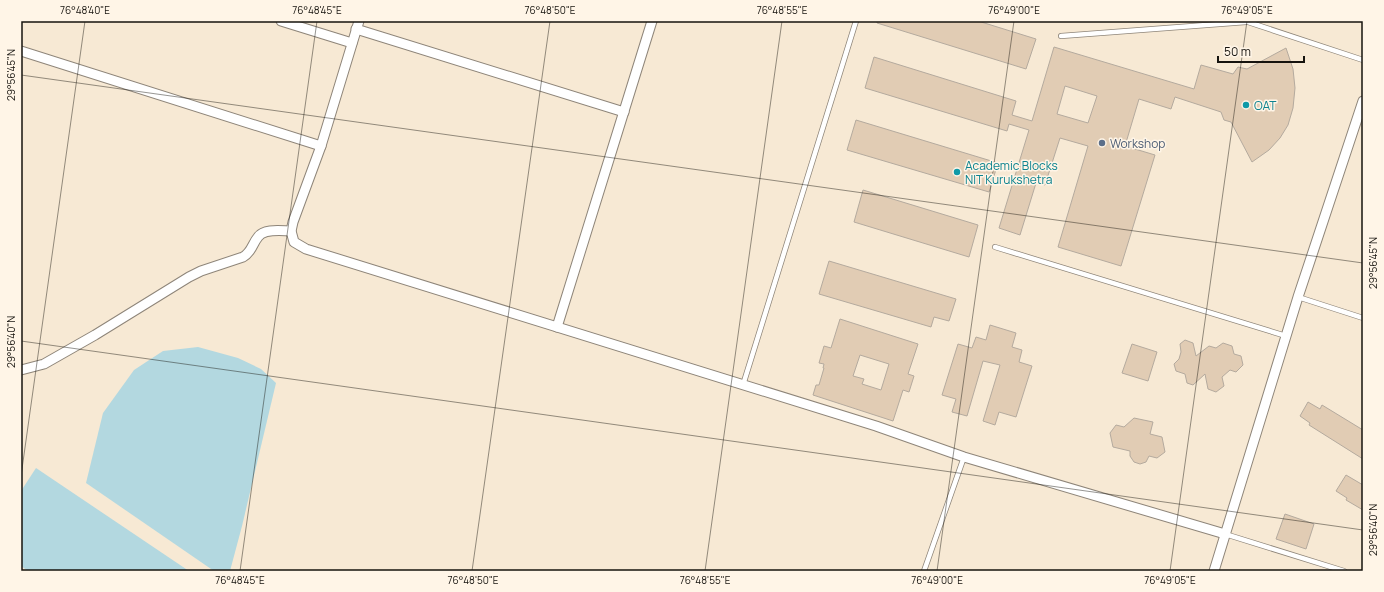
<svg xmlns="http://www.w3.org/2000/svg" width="1384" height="592" font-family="Manrope,sans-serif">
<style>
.built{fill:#f7e9d4}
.water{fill:#b3d8e0}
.building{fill:#e1ccb4;stroke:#b4aa9e;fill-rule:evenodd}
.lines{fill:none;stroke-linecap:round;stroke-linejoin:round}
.lane-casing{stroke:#8e8579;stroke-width:6}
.street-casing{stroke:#8e8579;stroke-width:11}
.lane{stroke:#fff;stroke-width:4.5}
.street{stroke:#fff;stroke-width:9}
.ticks{fill:none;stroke:#16130e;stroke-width:1;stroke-opacity:0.45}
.culture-dot{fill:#0f9aa8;stroke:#fff5e7;stroke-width:1.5}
.service-dot{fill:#5c6f8a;stroke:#fff5e7;stroke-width:1.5}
.labels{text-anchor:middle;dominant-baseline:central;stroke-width:3;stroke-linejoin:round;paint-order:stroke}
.culture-label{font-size:12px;fill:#0d838f;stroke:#fff5e7;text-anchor:start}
.service-label{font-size:12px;fill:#4e5e75;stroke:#fff5e7;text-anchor:start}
.neatline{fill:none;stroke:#16130e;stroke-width:1.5}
.ticks-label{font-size:10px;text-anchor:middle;fill:#16130e}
</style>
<rect width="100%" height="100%" fill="#fff5e7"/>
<!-- built -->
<rect class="built" x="21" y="21" width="1342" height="550"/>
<!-- water -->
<g class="water">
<polygon points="198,347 238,358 261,369 276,383 242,526 230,571 214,571 86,483 103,413 134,370 163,351"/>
<polygon points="36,468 189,571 28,571 21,566 21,491"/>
</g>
<!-- building -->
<g class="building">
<polygon points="877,21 978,21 1036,39 1026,69 877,23"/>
<path d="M 1054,47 L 1194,89 L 1201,65 L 1233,74 L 1238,67 L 1247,69 L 1286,48 L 1293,69 L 1295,88 L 1293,108 L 1288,125 L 1280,138 L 1269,150 L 1252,162 L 1231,122 L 1224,120 L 1221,112 L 1175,97 L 1171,109 L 1139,99 L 1125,146 L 1155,155 L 1121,266 L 1058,247 L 1088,146 L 1060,138 L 1045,185 L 1036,183 L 1020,235 L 999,228 L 1029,130 L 1009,124 L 1007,131 L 865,88 L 874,57 L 1016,101 L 1012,115 L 1032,121 ZM 1065,86 L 1097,96 L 1088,123 L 1057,114 Z"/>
<polygon points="856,120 998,163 989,192 847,150"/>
<polygon points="863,190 978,225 969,257 854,222"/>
<polygon points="829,261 956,299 949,321 934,317 931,327 819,294"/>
<path d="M 840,319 L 918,344 L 908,374 L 914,376 L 909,392 L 903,390 L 893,421 L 813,395 L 816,385 L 819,385 L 824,368 L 823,368 L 824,364 L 819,363 L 824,346 L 831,348 ZM 860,355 L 889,364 L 881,390 L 862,384 L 864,379 L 853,376 Z"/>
<polygon points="990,325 1016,333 1012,347 1022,350 1019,362 1032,366 1016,417 999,412 995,425 983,421 1000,365 983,361 967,416 952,412 956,399 942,395 958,344 972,348 976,337 986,340"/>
<polygon points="1185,340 1193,343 1196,356 1209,346 1216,348 1223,343 1232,346 1234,354 1241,356 1243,365 1236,372 1230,370 1222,377 1224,386 1216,392 1208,389 1205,374 1193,385 1187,383 1185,374 1176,371 1174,364 1179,359 1181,352 1180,344"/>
<polygon points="1132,344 1157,352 1148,381 1122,373"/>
<polygon points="1308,402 1320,409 1322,405 1363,430 1363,459 1309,425 1310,423 1300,416"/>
<polygon points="1134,418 1153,422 1150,434 1162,437 1165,452 1157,458 1149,456 1146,462 1140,464 1134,462 1130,456 1130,451 1113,447 1110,433 1116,425 1124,427"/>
<polygon points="1346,475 1363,485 1363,510 1346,500 1347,498 1336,491"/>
<polygon points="1285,514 1314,524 1306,549 1276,539"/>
</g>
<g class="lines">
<!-- lane casing -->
<g class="lane-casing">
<g id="lane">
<polyline points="1245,21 1363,60"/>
<polyline points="1061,36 1246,22"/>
<polyline points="995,247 1286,336"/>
<polyline points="1298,297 1363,318"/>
<polyline points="743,385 856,21"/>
<polyline points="1225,534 1344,571"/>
<polyline points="924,571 964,457"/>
</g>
</g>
<!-- street casing -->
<g class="street-casing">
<g id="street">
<polyline points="281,21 352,43"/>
<polyline points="359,21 321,146 293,222 291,231 294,242 306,249 876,426 964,457 1225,534"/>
<polyline points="356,29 624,112"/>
<polyline points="21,51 321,146"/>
<polyline points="557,327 652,21"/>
<path d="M 21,370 L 44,364 L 95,335 L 189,277 L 201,271 L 243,257 C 252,252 252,244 258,237 C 264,228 282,231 291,231"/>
<polyline points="1214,571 1298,297 1363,101"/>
</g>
</g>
<!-- lane -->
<use href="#lane" class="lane"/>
<!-- street -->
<use href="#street" class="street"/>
</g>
<!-- ticks -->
<path class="ticks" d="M 21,75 L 1363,263M 21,341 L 1363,530M 21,476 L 85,21M 240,571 L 317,21M 472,571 L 550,21M 705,571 L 782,21M 937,571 L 1014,21M 1170,571 L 1247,21"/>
<!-- markers -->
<g class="culture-dot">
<circle cx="1246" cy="105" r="4"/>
<circle cx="957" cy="172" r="4"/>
</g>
<circle class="service-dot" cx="1102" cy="143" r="4"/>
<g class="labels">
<!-- culture labels -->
<g class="culture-label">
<text x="1254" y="105">OAT</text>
<text x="965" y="165">Academic Blocks<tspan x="965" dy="14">NIT Kurukshetra</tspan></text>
</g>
<!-- service labels -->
<g class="service-label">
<text x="1110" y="143">Workshop</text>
</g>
</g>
<!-- border -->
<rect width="1384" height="592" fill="none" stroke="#fff5e7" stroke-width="44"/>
<!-- scale -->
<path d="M1218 56v6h86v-6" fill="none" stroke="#16130e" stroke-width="2"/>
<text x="1224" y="56" font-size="12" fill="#16130e" stroke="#fff5e7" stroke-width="3" paint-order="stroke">50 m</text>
<rect x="22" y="22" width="1340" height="548" class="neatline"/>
<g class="ticks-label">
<text x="85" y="14">76°48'40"E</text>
<text x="317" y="14">76°48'45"E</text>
<text x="550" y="14">76°48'50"E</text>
<text x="782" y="14">76°48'55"E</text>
<text x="1014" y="14">76°49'00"E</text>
<text x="1247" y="14">76°49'05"E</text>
<text transform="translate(11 75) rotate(-90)" y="4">29°56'45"N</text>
<text transform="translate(1373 263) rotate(-90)" y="4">29°56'45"N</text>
<text transform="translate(11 342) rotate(-90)" y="4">29°56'40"N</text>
<text transform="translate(1373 530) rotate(-90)" y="4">29°56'40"N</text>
<text x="240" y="584">76°48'45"E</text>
<text x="473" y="584">76°48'50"E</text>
<text x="705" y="584">76°48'55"E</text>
<text x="937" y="584">76°49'00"E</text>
<text x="1170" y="584">76°49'05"E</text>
</g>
</svg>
